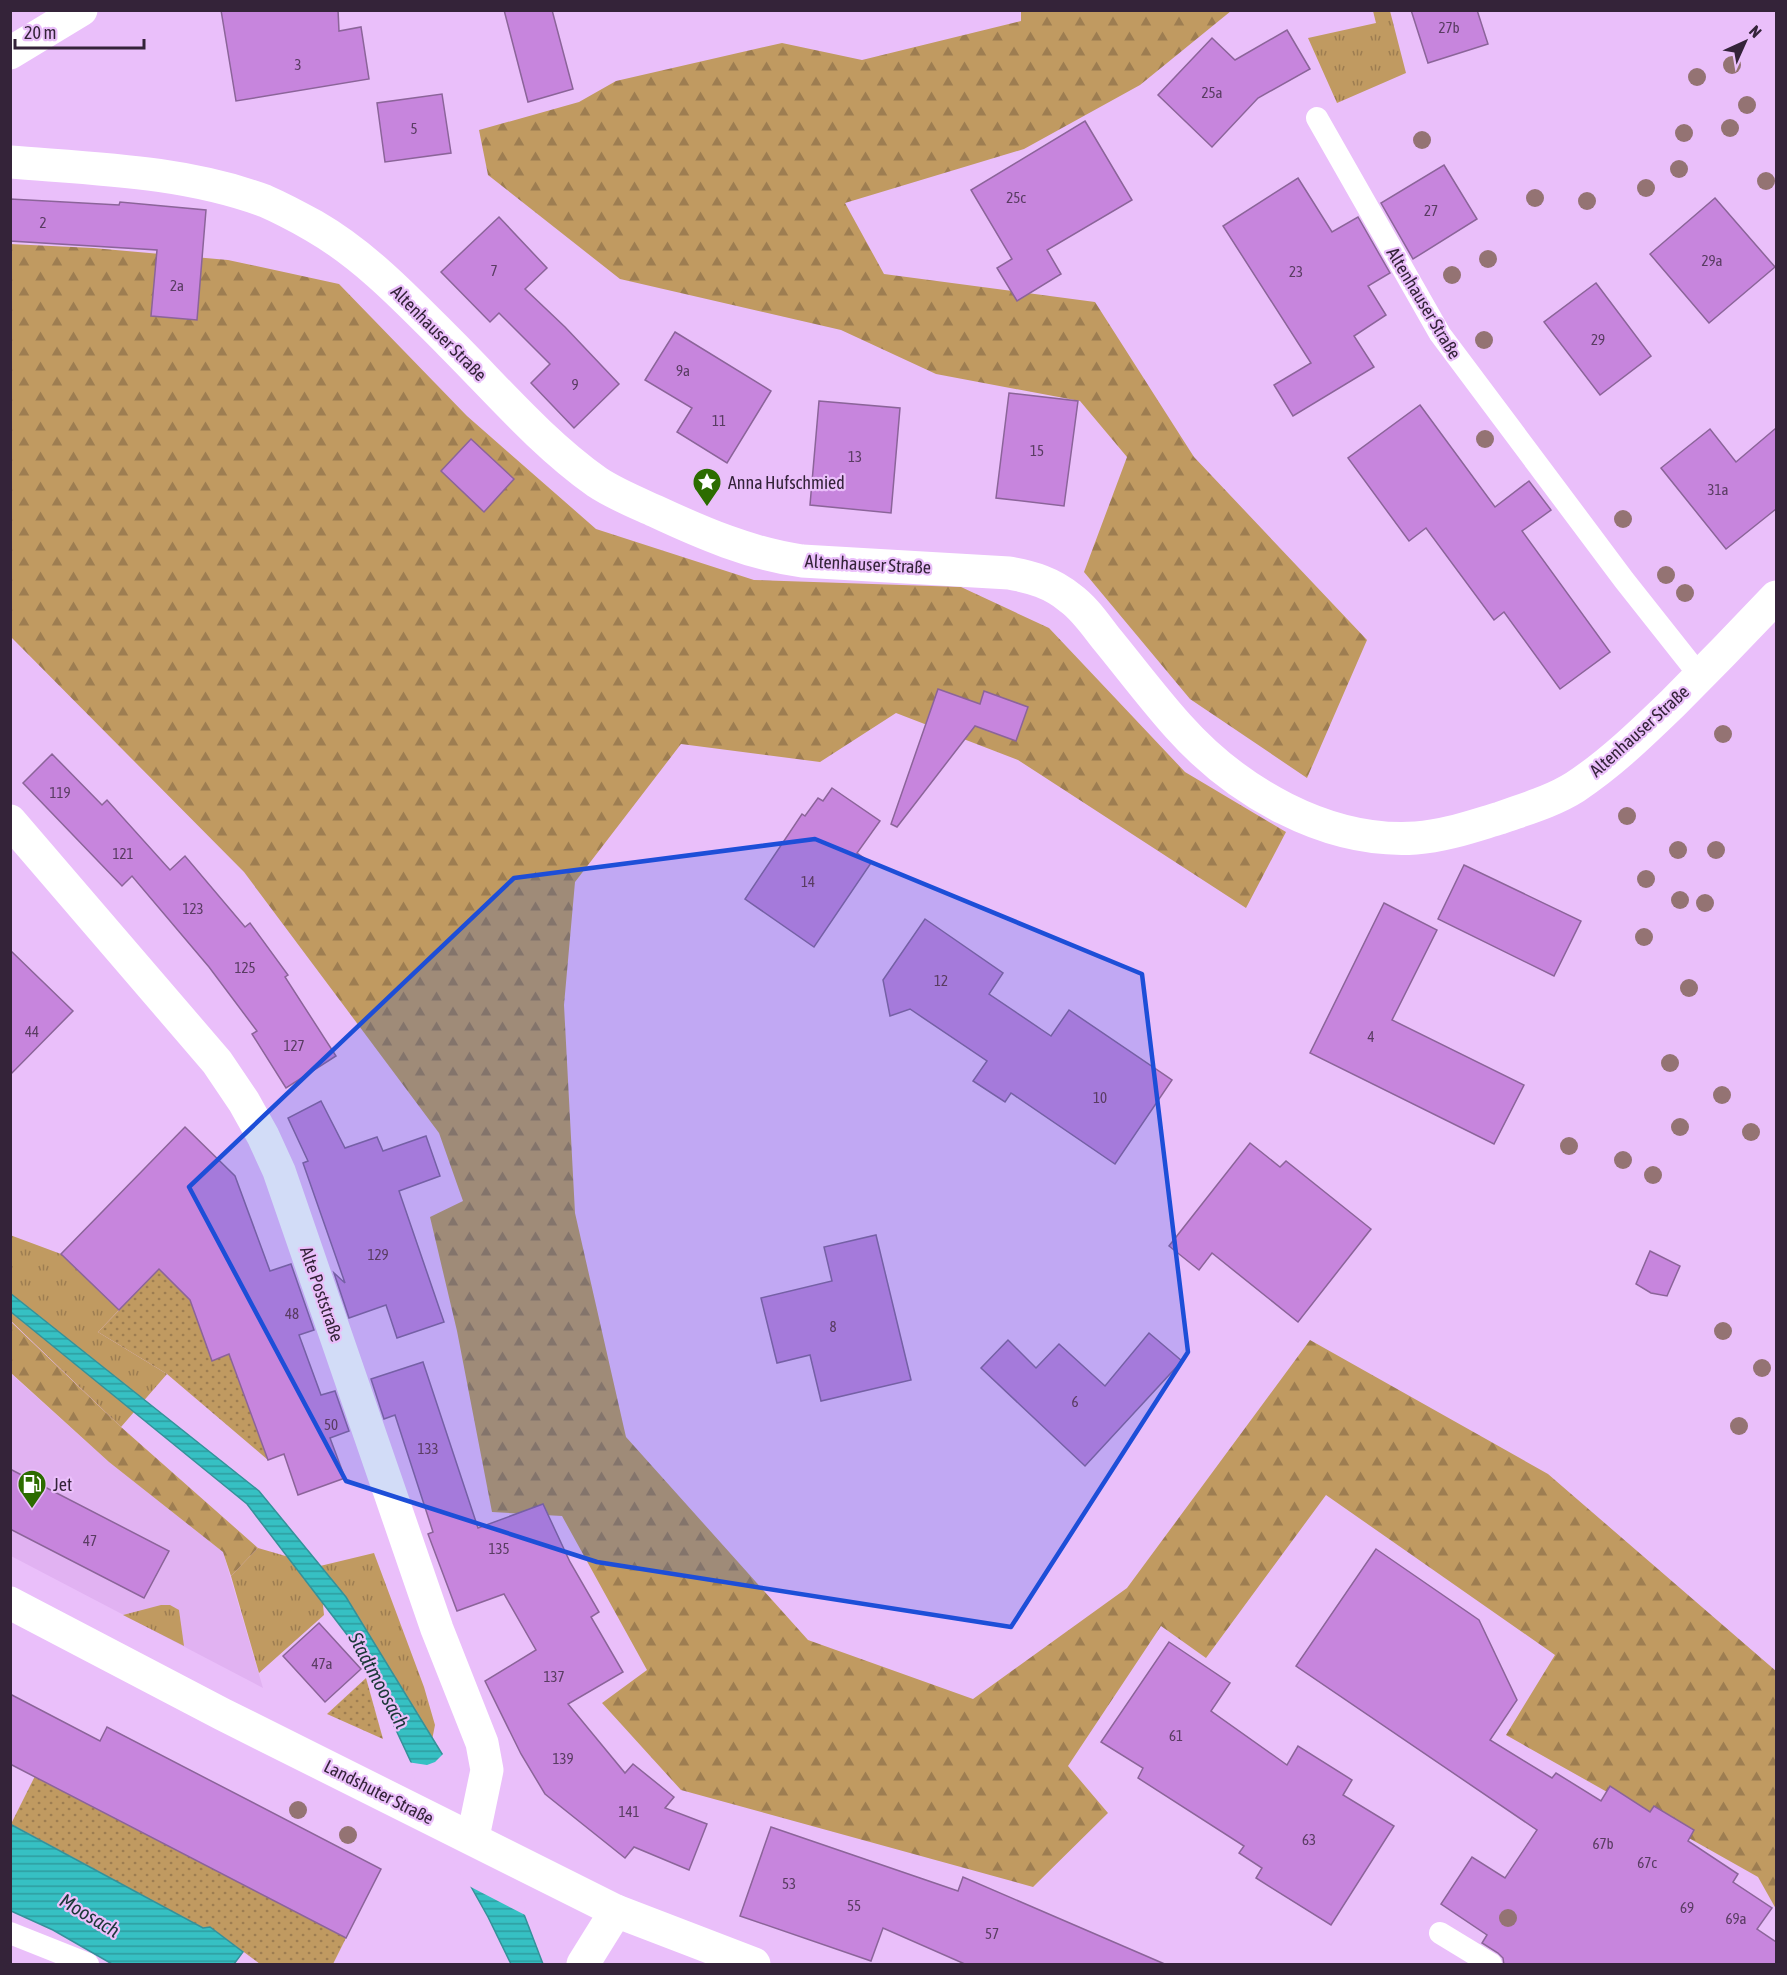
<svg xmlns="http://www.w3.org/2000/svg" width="1787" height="1975" font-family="'Asap Condensed',sans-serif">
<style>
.built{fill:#e1b2f2}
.grass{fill:url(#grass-tufts)}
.forest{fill:url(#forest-firs)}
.garden{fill:url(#garden-dots)}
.water{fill:url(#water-rules);stroke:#35919a;stroke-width:1.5}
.pier{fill:#eabffa}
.building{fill:#c785dd;stroke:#8b6499;stroke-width:1.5}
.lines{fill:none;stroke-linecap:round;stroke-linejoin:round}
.lane{stroke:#fff;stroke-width:22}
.street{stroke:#fff;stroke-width:33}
.secondary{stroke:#fff;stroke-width:33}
.tree{fill:#947373}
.marked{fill:#1d4ed8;fill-opacity:0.2;stroke:#1d4ed8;stroke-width:4.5;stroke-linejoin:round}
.labels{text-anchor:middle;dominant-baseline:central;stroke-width:4.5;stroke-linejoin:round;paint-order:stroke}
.number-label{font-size:15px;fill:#593c62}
.street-label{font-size:18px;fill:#342339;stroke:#eabffa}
.poi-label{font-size:18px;fill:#342339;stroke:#eabffa;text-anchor:start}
.water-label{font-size:20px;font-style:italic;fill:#1b3838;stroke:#eabffa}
</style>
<defs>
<pattern id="grass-tufts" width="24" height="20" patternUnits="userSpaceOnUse" patternTransform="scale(1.5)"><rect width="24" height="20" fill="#c09a61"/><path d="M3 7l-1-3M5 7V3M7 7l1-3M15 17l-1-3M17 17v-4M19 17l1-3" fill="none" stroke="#9d7d51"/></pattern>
<pattern id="forest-firs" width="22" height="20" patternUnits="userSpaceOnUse" patternTransform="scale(1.5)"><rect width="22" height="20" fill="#c09a61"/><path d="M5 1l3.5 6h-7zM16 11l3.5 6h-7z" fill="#9d7d51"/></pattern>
<pattern id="garden-dots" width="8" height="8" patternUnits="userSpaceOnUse" patternTransform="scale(1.5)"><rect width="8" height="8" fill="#c09a61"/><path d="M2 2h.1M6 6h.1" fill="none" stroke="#9d7d51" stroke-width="1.8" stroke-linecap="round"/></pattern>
<pattern id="water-rules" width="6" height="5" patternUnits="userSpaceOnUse" patternTransform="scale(1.5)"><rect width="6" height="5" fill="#36c0c3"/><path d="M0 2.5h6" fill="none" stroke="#2e9c9f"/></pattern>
</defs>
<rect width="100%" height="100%" fill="#eabffa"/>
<!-- built -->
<polygon class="built" points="10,1373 109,1462 223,1552 263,1688 11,1556"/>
<!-- grass -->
<g class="grass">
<polygon points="1373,11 1390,11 1406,73 1337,103 1308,38 1376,23"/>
<polygon points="10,1235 61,1254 119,1310 98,1332 167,1374 121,1427 11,1321"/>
<polygon points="258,1548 320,1566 374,1553 424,1687 435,1725 432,1740 346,1597 323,1605 324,1615 259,1673 231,1576"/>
<polygon points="161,1605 170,1605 179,1610 184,1646 123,1615"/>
</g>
<!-- forest -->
<g class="forest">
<polygon points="1021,11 1231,11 1140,85 1024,149 845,203 884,274 1095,302 1194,457 1367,640 1307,778 1190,699 1084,572 1127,457 1080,401 936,374 841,330 620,279 488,175 479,130 579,102 616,81 782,43 862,60 1021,21"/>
<polygon points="10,244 93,248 228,260 339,284 467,416 596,529 754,580 961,587 1049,628 1185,772 1286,832 1246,908 1018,760 896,713 820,762 681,744 575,882 564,1005 575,1213 626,1437 808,1640 973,1699 1127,1588 1310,1340 1548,1474 1776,1671 1776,1909 1758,1877 1506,1735 1555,1655 1326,1495 1206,1658 1161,1626 1068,1766 1108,1813 1033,1887 681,1790 602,1703 647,1670 562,1516 492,1512 457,1331 430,1217 463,1201 439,1133 244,872 11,637"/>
<polygon points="10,1321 121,1427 258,1548 231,1576 223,1552 109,1462 11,1373"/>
</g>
<!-- garden -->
<g class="garden">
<polygon points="159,1269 190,1300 213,1360 229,1354 268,1460 167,1374 98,1332"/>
<polygon points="366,1678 383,1739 327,1714"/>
<polygon points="39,1768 72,1796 346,1938 333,1964 260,1964 210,1927 203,1928 11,1824"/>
</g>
<!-- water -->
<g class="water">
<polygon points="10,1293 259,1491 346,1597 458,1780 507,1870 543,1964 511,1964 488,1917 460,1867 368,1670 348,1636 247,1504 11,1312"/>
<polygon points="10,1824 203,1928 210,1927 243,1952 234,1964 112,1964 53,1930 11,1911"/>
</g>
<!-- pier -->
<polygon class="pier" points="444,1753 461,1779 509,1869 529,1917 467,1885 457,1868 407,1762 427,1765 435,1762"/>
<!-- building -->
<g class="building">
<polygon points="221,10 338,10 339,31 361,27 369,79 236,101"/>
<polygon points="504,10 552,10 573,89 528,102"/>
<polygon points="1411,10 1477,10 1488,44 1428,63"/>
<polygon points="1287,30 1310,69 1258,98 1212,147 1158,95 1212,38 1235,60"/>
<polygon points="442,94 451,153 385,162 377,103"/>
<polygon points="1085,121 1132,200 1047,250 1061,274 1017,301 997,268 1012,259 971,190"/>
<polygon points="1444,165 1477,219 1413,259 1381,203"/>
<polygon points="1298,178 1332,232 1358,217 1390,273 1368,286 1386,315 1354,336 1374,367 1293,416 1274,385 1311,363 1223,226"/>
<polygon points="1715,198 1775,267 1709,323 1650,254"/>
<polygon points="10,199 119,205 120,202 206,210 197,320 151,316 157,250 10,241"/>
<polygon points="499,217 547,268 525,289 565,327 619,384 574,428 531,383 550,364 499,313 490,322 441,272"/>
<polygon points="1596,283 1651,356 1600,395 1544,322"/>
<polygon points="675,332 771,391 727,463 677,432 692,408 645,380"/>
<polygon points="1009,393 1078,401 1064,506 996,498"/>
<polygon points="819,401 900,408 891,513 810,505"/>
<polygon points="1420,405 1495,507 1529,481 1551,510 1522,531 1610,652 1560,689 1504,612 1494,620 1426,528 1409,541 1348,458"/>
<polygon points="1776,428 1776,509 1726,549 1661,468 1710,429 1736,462"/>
<polygon points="471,439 514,479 484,512 441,471"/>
<polygon points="938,689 980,704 984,691 1028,707 1016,741 975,726 897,827 891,824"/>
<polygon points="52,754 102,805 107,800 170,870 185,856 245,927 250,923 288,975 285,977 336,1056 286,1088 252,1034 257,1031 209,967 132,876 122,886 23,783"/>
<polygon points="832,788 880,821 857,853 871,863 814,947 745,899 802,814 805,816 818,798 823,801"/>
<polygon points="1464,865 1581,921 1554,976 1438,919"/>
<polygon points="1384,903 1437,930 1392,1020 1524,1085 1494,1144 1310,1053"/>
<polygon points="925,919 1003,973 989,994 1051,1036 1069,1010 1172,1080 1115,1164 1011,1093 1005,1102 973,1081 987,1061 910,1009 890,1016 883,980"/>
<polygon points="10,950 73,1011 10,1075"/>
<polygon points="321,1101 345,1148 377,1137 383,1151 426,1136 440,1176 399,1191 444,1322 397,1338 386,1305 349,1318 334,1273 345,1283 303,1163 308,1161 288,1118"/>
<polygon points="185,1127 235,1176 270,1271 291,1264 314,1330 299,1335 321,1395 335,1391 349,1431 330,1438 345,1478 298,1495 284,1454 268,1460 229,1354 212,1361 190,1300 159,1269 119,1310 61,1254"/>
<polygon points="1250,1143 1280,1167 1286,1161 1371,1229 1298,1322 1212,1253 1199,1270 1169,1246"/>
<polygon points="876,1235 911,1380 821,1401 810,1355 777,1363 761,1298 832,1281 824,1247"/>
<polygon points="1650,1251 1680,1266 1667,1296 1651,1293 1636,1284"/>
<polygon points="1149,1333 1182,1361 1085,1466 981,1368 1008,1340 1036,1368 1059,1344 1105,1386"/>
<polygon points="423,1362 478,1528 543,1504 570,1562 599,1612 591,1617 623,1672 568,1704 625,1773 633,1764 674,1797 665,1808 707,1824 689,1870 634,1847 625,1858 545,1794 521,1754 485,1681 536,1650 504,1594 457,1611 428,1534 433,1532 395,1415 384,1419 371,1379"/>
<polygon points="10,1469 169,1551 144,1598 10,1529"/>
<polygon points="1376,1549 1479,1620 1517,1700 1490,1740 1552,1778 1556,1773 1601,1801 1610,1786 1650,1812 1654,1806 1694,1830 1688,1841 1738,1874 1733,1882 1772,1908 1757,1929 1776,1942 1776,1965 1504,1965 1503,1958 1498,1953 1482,1943 1487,1935 1441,1904 1472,1857 1505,1878 1537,1830 1296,1666"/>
<polygon points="319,1623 361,1669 325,1702 283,1656"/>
<polygon points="1169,1642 1230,1683 1211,1711 1287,1765 1298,1746 1352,1780 1343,1795 1394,1826 1331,1925 1256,1878 1262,1868 1239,1853 1244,1846 1138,1778 1143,1768 1101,1742"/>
<polygon points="10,1694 100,1741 107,1727 381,1869 346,1938 10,1764"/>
<polygon points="771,1827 958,1891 963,1877 1167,1965 967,1965 883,1928 871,1961 740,1916"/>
</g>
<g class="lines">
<!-- lane -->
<g class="lane">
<polyline points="1317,118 1440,334 1624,580 1700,676"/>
<polyline points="10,1933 88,1964"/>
<polyline points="1440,1933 1491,1964"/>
</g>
<!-- street -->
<g class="street">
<polyline points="10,53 81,10"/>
<path d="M 10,162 C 96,169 184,171 265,201 C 281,208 298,217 314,226 C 366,256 408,301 450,343 C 497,390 542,443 597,482 C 615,494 635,502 655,511 C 702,533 751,554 802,561 L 1009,573 C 1032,577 1052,583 1070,598 C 1084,608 1095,624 1105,637 C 1129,666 1152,697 1178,726 C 1236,791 1326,844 1416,838 C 1445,836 1473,826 1500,818 C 1525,809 1553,801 1575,787 C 1611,763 1642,733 1673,703 C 1708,668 1742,633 1776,597"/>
<polyline points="10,821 217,1062 244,1102 263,1136 279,1171 437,1629 482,1743 487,1770 473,1837"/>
<polyline points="583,1964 616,1911"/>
</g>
<!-- secondary -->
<polyline class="secondary" points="10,1603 222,1714 616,1911 754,1964"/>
</g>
<!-- trees -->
<g class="tree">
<circle cx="1732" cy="65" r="9"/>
<circle cx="1697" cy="77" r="9"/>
<circle cx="1747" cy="105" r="9"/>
<circle cx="1730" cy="128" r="9"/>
<circle cx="1684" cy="133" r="9"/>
<circle cx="1422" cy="140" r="9"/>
<circle cx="1679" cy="169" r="9"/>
<circle cx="1766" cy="181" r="9"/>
<circle cx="1646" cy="188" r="9"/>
<circle cx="1535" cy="198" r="9"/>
<circle cx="1587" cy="201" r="9"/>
<circle cx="1488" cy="259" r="9"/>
<circle cx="1452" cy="275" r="9"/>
<circle cx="1484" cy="340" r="9"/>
<circle cx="1485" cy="439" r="9"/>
<circle cx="1623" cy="519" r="9"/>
<circle cx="1666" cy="575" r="9"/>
<circle cx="1685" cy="593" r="9"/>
<circle cx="1723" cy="734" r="9"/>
<circle cx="1627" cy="816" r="9"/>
<circle cx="1678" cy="850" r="9"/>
<circle cx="1716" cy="850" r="9"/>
<circle cx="1646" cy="879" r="9"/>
<circle cx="1680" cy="900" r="9"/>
<circle cx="1705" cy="903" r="9"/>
<circle cx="1644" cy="937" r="9"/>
<circle cx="1689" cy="988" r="9"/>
<circle cx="1670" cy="1063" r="9"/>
<circle cx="1722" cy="1095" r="9"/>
<circle cx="1680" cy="1127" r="9"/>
<circle cx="1751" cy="1132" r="9"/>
<circle cx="1569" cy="1146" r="9"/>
<circle cx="1623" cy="1160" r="9"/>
<circle cx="1653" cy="1175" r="9"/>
<circle cx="1723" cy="1331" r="9"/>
<circle cx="1762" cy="1368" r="9"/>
<circle cx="1739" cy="1426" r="9"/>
<circle cx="298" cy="1810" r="9"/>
<circle cx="348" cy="1835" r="9"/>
<circle cx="1508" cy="1918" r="9"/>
</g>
<!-- marked area -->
<path class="marked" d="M 815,839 L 1142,974 L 1188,1352 L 1011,1627 L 597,1562 L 346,1481 L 189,1187 L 514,878 Z"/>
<!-- icons -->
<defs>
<g id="sight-pin" transform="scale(1.5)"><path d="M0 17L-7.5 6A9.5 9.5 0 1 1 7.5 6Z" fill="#2c6c00" stroke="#eabffa"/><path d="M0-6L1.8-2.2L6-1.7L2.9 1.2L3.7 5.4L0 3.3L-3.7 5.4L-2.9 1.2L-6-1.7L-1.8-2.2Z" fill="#fff"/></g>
<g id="fuel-pin" transform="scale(1.5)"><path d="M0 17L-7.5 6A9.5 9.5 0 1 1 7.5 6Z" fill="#2c6c00" stroke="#eabffa"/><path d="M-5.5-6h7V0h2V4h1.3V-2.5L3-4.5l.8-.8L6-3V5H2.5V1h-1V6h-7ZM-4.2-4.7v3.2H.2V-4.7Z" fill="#fff"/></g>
</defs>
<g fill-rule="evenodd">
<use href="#sight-pin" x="707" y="482"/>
<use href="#fuel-pin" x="32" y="1484"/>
</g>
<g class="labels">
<!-- number labels -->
<g class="number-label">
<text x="1449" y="27">27b</text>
<text x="298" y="64">3</text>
<text x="1212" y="92">25a</text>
<text x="414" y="128">5</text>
<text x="1016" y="197">25c</text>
<text x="1431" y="210">27</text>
<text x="43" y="222">2</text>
<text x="1712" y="260">29a</text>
<text x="494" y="270">7</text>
<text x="1296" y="271">23</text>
<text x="177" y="285">2a</text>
<text x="1598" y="339">29</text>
<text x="683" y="370">9a</text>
<text x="575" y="384">9</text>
<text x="719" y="420">11</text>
<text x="1037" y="450">15</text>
<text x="855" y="456">13</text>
<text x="1718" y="489">31a</text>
<text x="60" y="792">119</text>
<text x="123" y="853">121</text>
<text x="808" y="881">14</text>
<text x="193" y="908">123</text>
<text x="245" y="967">125</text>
<text x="941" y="980">12</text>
<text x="32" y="1031">44</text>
<text x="1371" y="1036">4</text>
<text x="294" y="1045">127</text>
<text x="1100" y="1097">10</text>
<text x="378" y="1254">129</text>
<text x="292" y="1313">48</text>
<text x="833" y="1326">8</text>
<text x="1075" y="1401">6</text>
<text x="331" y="1424">50</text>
<text x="428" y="1448">133</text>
<text x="90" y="1540">47</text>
<text x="499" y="1548">135</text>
<text x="322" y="1663">47a</text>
<text x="554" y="1676">137</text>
<text x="1176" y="1735">61</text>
<text x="563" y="1758">139</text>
<text x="629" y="1811">141</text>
<text x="1309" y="1839">63</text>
<text x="1603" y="1843">67b</text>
<text x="1647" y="1862">67c</text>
<text x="789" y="1883">53</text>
<text x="854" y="1905">55</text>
<text x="1687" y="1907">69</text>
<text x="1736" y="1918">69a</text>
<text x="992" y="1933">57</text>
</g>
<!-- street labels -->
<g class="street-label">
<text transform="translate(1424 303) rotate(59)">Altenhauser Straße</text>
<text transform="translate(439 333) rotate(45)">Altenhauser Straße</text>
<text transform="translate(868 564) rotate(3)">Altenhauser Straße</text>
<text transform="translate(1639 731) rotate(-42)">Altenhauser Straße</text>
<text transform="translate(322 1294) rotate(71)">Alte Poststraße</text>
<text transform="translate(379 1792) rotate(27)">Landshuter Straße</text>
</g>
<!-- poi labels -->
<g class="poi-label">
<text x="728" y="482">Anna Hufschmied</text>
<text x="53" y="1484">Jet</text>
</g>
<!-- water labels -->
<g class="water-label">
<text transform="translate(379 1680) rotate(62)">Stadtmoosach</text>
<text transform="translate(90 1915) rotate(31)">Moosach</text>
</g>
</g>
<!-- border -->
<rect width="1787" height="1975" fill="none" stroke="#342339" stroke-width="24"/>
<!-- north arrow -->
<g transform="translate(1745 42) rotate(45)" stroke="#eabffa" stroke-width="4.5" paint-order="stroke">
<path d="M0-4.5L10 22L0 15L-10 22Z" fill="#342339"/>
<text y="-9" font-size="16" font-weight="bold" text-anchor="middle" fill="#342339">N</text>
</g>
<!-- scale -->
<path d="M15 39v9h129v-9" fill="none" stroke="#342339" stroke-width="3"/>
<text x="24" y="39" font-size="18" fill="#342339" stroke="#eabffa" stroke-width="4.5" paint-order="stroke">20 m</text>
</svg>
